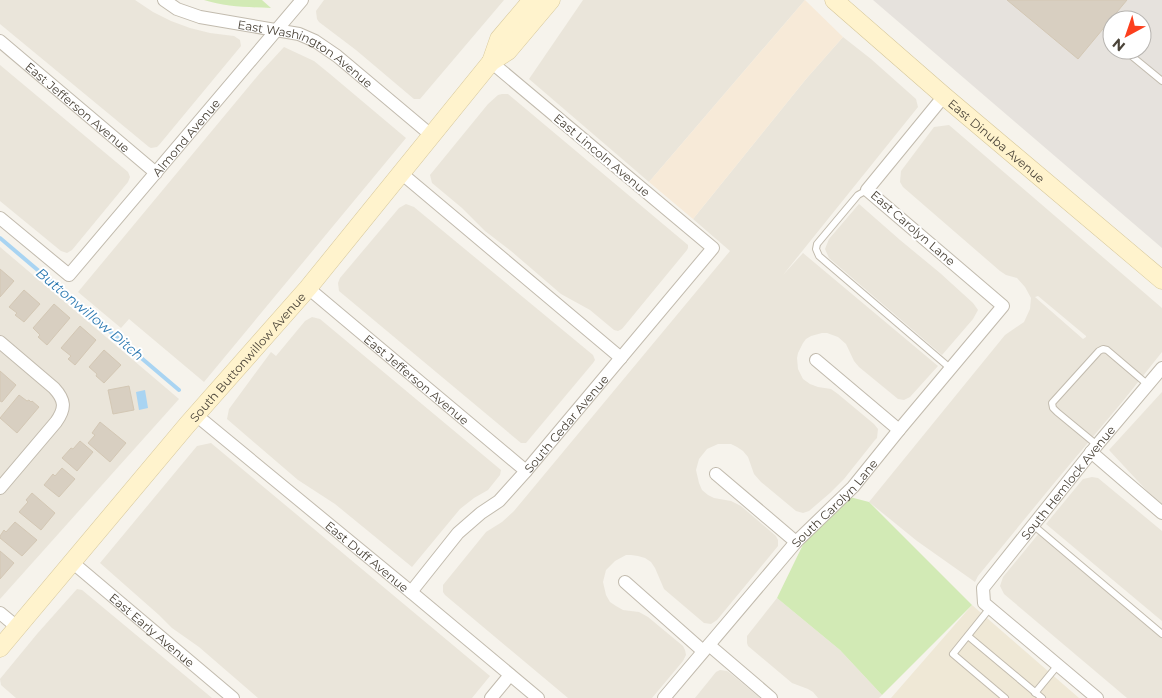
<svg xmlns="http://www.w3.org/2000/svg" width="1162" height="698" font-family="Montserrat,sans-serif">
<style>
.residential{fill:#eae5da;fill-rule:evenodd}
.commercial{fill:#f7ead8}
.industrial{fill:#e6e2dd;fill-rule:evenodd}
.education{fill:#efe8d6}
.green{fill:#d2eab5}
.water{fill:#a9d4f2}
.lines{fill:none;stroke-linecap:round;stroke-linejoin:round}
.stream{stroke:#a9d4f2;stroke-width:4}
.building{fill:#d8cfc1;stroke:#d3c7b4}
.lane-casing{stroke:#c2bbae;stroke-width:8}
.street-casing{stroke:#c2bbae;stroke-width:14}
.secondary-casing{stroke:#d6c79b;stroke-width:19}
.lane{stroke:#fff;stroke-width:6}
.street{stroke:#fff;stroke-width:12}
.secondary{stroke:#fff3cd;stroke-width:18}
.labels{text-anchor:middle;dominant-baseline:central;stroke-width:4;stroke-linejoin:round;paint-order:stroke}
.street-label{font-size:12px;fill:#4b4439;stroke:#fff}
.water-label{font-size:14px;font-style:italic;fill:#2e7ab2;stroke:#fff}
</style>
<rect width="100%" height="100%" fill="#f6f3ec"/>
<!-- residential -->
<g class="residential">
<polygon points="0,0 135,0 153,12 171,21 190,28 210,33 234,36 240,40 241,46 159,145 157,147 151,148 149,147 0,24"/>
<polygon points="324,0 504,0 420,99 414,99 356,50 319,22 317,19 316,11"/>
<polygon points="583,0 805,0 649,182 529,79"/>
<polygon points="843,37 871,59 916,99 918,107 783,275 803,253 938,366 910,397 904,400 898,399 859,367 854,361 846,344 838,337 827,333 822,333 811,336 806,339 803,343 798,353 797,358 798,369 803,379 810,384 818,387 831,389 838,394 874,424 878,429 877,438 875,440 844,479 830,493 809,511 803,513 796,511 761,482 754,474 748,457 743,451 737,447 731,444 718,444 707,449 699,459 696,470 699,483 702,490 708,495 714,498 731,501 741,506 776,536 778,540 778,546 717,620 711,624 704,623 664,589 655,568 651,562 645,558 638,556 631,555 626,555 615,561 606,570 603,582 606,595 610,602 616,606 623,610 639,612 648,617 683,646 685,650 686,655 683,661 652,698 568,698 445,595 443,592 443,585 486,532 502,522 514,511 730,251 693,219 806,79"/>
<polygon points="284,47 314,61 330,74 406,138 204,382 129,319 121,328 78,292 260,73"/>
<polygon points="0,65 128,172 130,177 128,182 72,250 67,253 61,251 0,201"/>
<polygon points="502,94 508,94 688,245 688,248 687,250 622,329 618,331 614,330 590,310 561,294 511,251 485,231 462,208 432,183 430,175 488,104 498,95"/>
<path d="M 949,125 L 1162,308 L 1162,352 L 1123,401 L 1055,482 L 978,576 L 975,582 L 917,541 L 869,502 L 1005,335 L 1024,322 L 1030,309 L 1031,298 L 1025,287 L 1017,278 L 1006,275 L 1000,271 L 903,187 L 900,182 L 901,171 L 934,127 ZM 1038,296 L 1086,336 L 1086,337 L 1083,339 L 1035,297 Z"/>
<polygon points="406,204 414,207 593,355 595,360 593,363 526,443 521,443 339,291 338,283 340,278 399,208"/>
<polygon points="859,204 900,240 940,273 973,303 978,310 973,319 942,355 829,258 825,249 829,239"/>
<polygon points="0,247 179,399 0,599"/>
<polygon points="312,317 320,319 501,470 500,475 488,490 474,498 460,509 412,567 335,504 298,480 227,419 229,409 271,352 276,356 305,321"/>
<polygon points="1162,392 1162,507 1109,450"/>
<polygon points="211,443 490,676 472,698 258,698 199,647 172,628 159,615 100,563 197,446"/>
<polygon points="1092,477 1098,478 1162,531 1162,621 1046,524 1083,479"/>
<polygon points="1040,532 1162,636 1162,698 1127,698 1004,594 1000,586 1003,577"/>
<polygon points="77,589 82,590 212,698 16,698 1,685 0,679 37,634"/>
<polygon points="777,598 840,650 882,695 879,698 818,698 813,692 808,689 792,683 748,646 747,643 747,636"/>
<polygon points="720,670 727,671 730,673 760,698 695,698 716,672"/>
</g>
<!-- commercial -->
<polygon class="commercial" points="805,0 843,37 806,79 693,219 649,182"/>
<!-- industrial -->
<path class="industrial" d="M 873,0 L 1162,0 L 1162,248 ZM 1112,20 L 1142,20 L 1142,50 L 1112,50 Z"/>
<!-- education -->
<polygon class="education" points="972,605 1079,698 891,698"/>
<!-- green -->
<g class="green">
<path d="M 204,0 L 262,0 L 271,8 C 248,7 225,7 204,0 Z"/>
<polygon points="846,496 869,502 972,605 882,695 840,650 777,598 814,522"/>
</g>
<!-- water -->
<polygon class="water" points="145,390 148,408 139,410 136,392"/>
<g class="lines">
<!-- stream -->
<polyline class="stream" points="0,238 179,390"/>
</g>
<!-- building -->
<g class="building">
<polygon points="1007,0 1127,0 1078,59"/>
<polygon points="0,269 14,281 0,297"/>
<polygon points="24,290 40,304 24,322 15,315 17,313 9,307"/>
<polygon points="54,304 70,318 47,345 38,337 40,335 33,328"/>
<polygon points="80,326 96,340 75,365 68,359 71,356 61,348"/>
<polygon points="104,350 121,365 104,383 96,376 97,374 89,367"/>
<polygon points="0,371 16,385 2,402 0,401"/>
<polygon points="129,386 134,410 113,414 108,390"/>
<polygon points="19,395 27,401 29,400 31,402 32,401 39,407 17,433 0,418"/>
<polygon points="100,422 126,443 110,462 88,443 95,435 92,433"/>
<polygon points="80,441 93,452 77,471 62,458 71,448 73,449"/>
<polygon points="62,468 75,479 59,497 44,485 53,474 55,476"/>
<polygon points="32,493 55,513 41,530 19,512 28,502 26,500"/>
<polygon points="15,522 37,540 22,556 0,538 0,536 4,530 6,532"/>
<polygon points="0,551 14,563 0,579"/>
</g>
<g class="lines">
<!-- lane casing -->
<g class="lane-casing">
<g id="lane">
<polyline points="1128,53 1162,81"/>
<polyline points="867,190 858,195 817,244 816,249 819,256 950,368"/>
<polyline points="1097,445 1057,412 1053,408 1052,403 1099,351 1103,349 1107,350 1147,384"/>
<polyline points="1033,525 1162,634"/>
<polyline points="990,608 953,654 1005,698"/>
<polyline points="968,636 1042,698"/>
<polyline points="1035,693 1058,665"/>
</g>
</g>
<!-- street casing -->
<g class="street-casing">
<g id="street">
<path id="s1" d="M 164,0 L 177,9 L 200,17 L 299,34 L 315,41 L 337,56 L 431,135"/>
<path id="s2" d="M 0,41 L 156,173"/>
<polyline points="401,173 621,358"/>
<path id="s3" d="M 0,218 L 69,275 L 302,0"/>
<path id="s4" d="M 308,288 L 526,471"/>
<path d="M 0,342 L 54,388 C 65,400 66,408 56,422 L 0,488"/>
<polyline points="816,360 899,430"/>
<path id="s5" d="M 196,415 L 411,592 L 538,698"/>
<polyline points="1091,452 1162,513"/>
<polyline points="716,474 796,542"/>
<path id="s6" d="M 72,562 L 233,698"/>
<polyline points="625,582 703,651"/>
<path id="s7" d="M 411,592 L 458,533 L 481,513 L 499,501 L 526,471 L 713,248 L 491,62"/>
<polyline points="0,613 17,627"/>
<polyline points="709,645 771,698"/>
<polyline points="491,698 510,675"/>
<path id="s8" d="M 664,698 L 796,542 L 853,487 L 899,430 L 1003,306 L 867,190 L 944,96"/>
<path id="s9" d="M 1097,698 L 984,603 L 983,588 L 1097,445 L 1162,368"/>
</g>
</g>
<!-- secondary casing -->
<g class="secondary-casing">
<g id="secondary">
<path id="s10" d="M 834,0 L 944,96 L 1162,280"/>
<polyline points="491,62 499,39 532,0"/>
<path id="s11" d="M 0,648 L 187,425 L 308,288 L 491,62 L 508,51 L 551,0"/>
</g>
</g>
<!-- lane -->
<use href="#lane" class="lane"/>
<!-- street -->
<use href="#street" class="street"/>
<!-- secondary -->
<use href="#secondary" class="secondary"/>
</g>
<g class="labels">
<!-- street labels -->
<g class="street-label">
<text stroke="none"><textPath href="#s1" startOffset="154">East Washington Avenue</textPath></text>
<text stroke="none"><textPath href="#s2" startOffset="102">East Jefferson Avenue</textPath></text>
<text stroke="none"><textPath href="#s3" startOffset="270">Almond Avenue</textPath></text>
<text stroke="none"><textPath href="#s10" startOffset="215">East Dinuba Avenue</textPath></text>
<text transform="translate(602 155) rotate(40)">East Lincoln Avenue</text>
<text transform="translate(913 228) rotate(41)">East Carolyn Lane</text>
<text stroke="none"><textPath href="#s11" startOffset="382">South Buttonwillow Avenue</textPath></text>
<text stroke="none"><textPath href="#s4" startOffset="142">East Jefferson Avenue</textPath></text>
<text stroke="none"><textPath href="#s7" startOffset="230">South Cedar Avenue</textPath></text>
<text stroke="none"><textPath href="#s9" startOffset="298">South Hemlock Avenue</textPath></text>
<text stroke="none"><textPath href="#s8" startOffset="259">South Carolyn Lane</textPath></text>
<text stroke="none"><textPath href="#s5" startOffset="222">East Duff Avenue</textPath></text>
<text stroke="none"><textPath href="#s6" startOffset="105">East Early Avenue</textPath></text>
</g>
<!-- water labels -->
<g class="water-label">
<text transform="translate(90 314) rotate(40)">Buttonwillow Ditch</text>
</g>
</g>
<!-- north arrow -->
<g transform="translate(1127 35) rotate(220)"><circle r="24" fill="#ffffff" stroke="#b7b4b0"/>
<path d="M0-4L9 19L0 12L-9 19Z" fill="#fc3f1d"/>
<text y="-8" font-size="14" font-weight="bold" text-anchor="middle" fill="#4b4439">N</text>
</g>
</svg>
